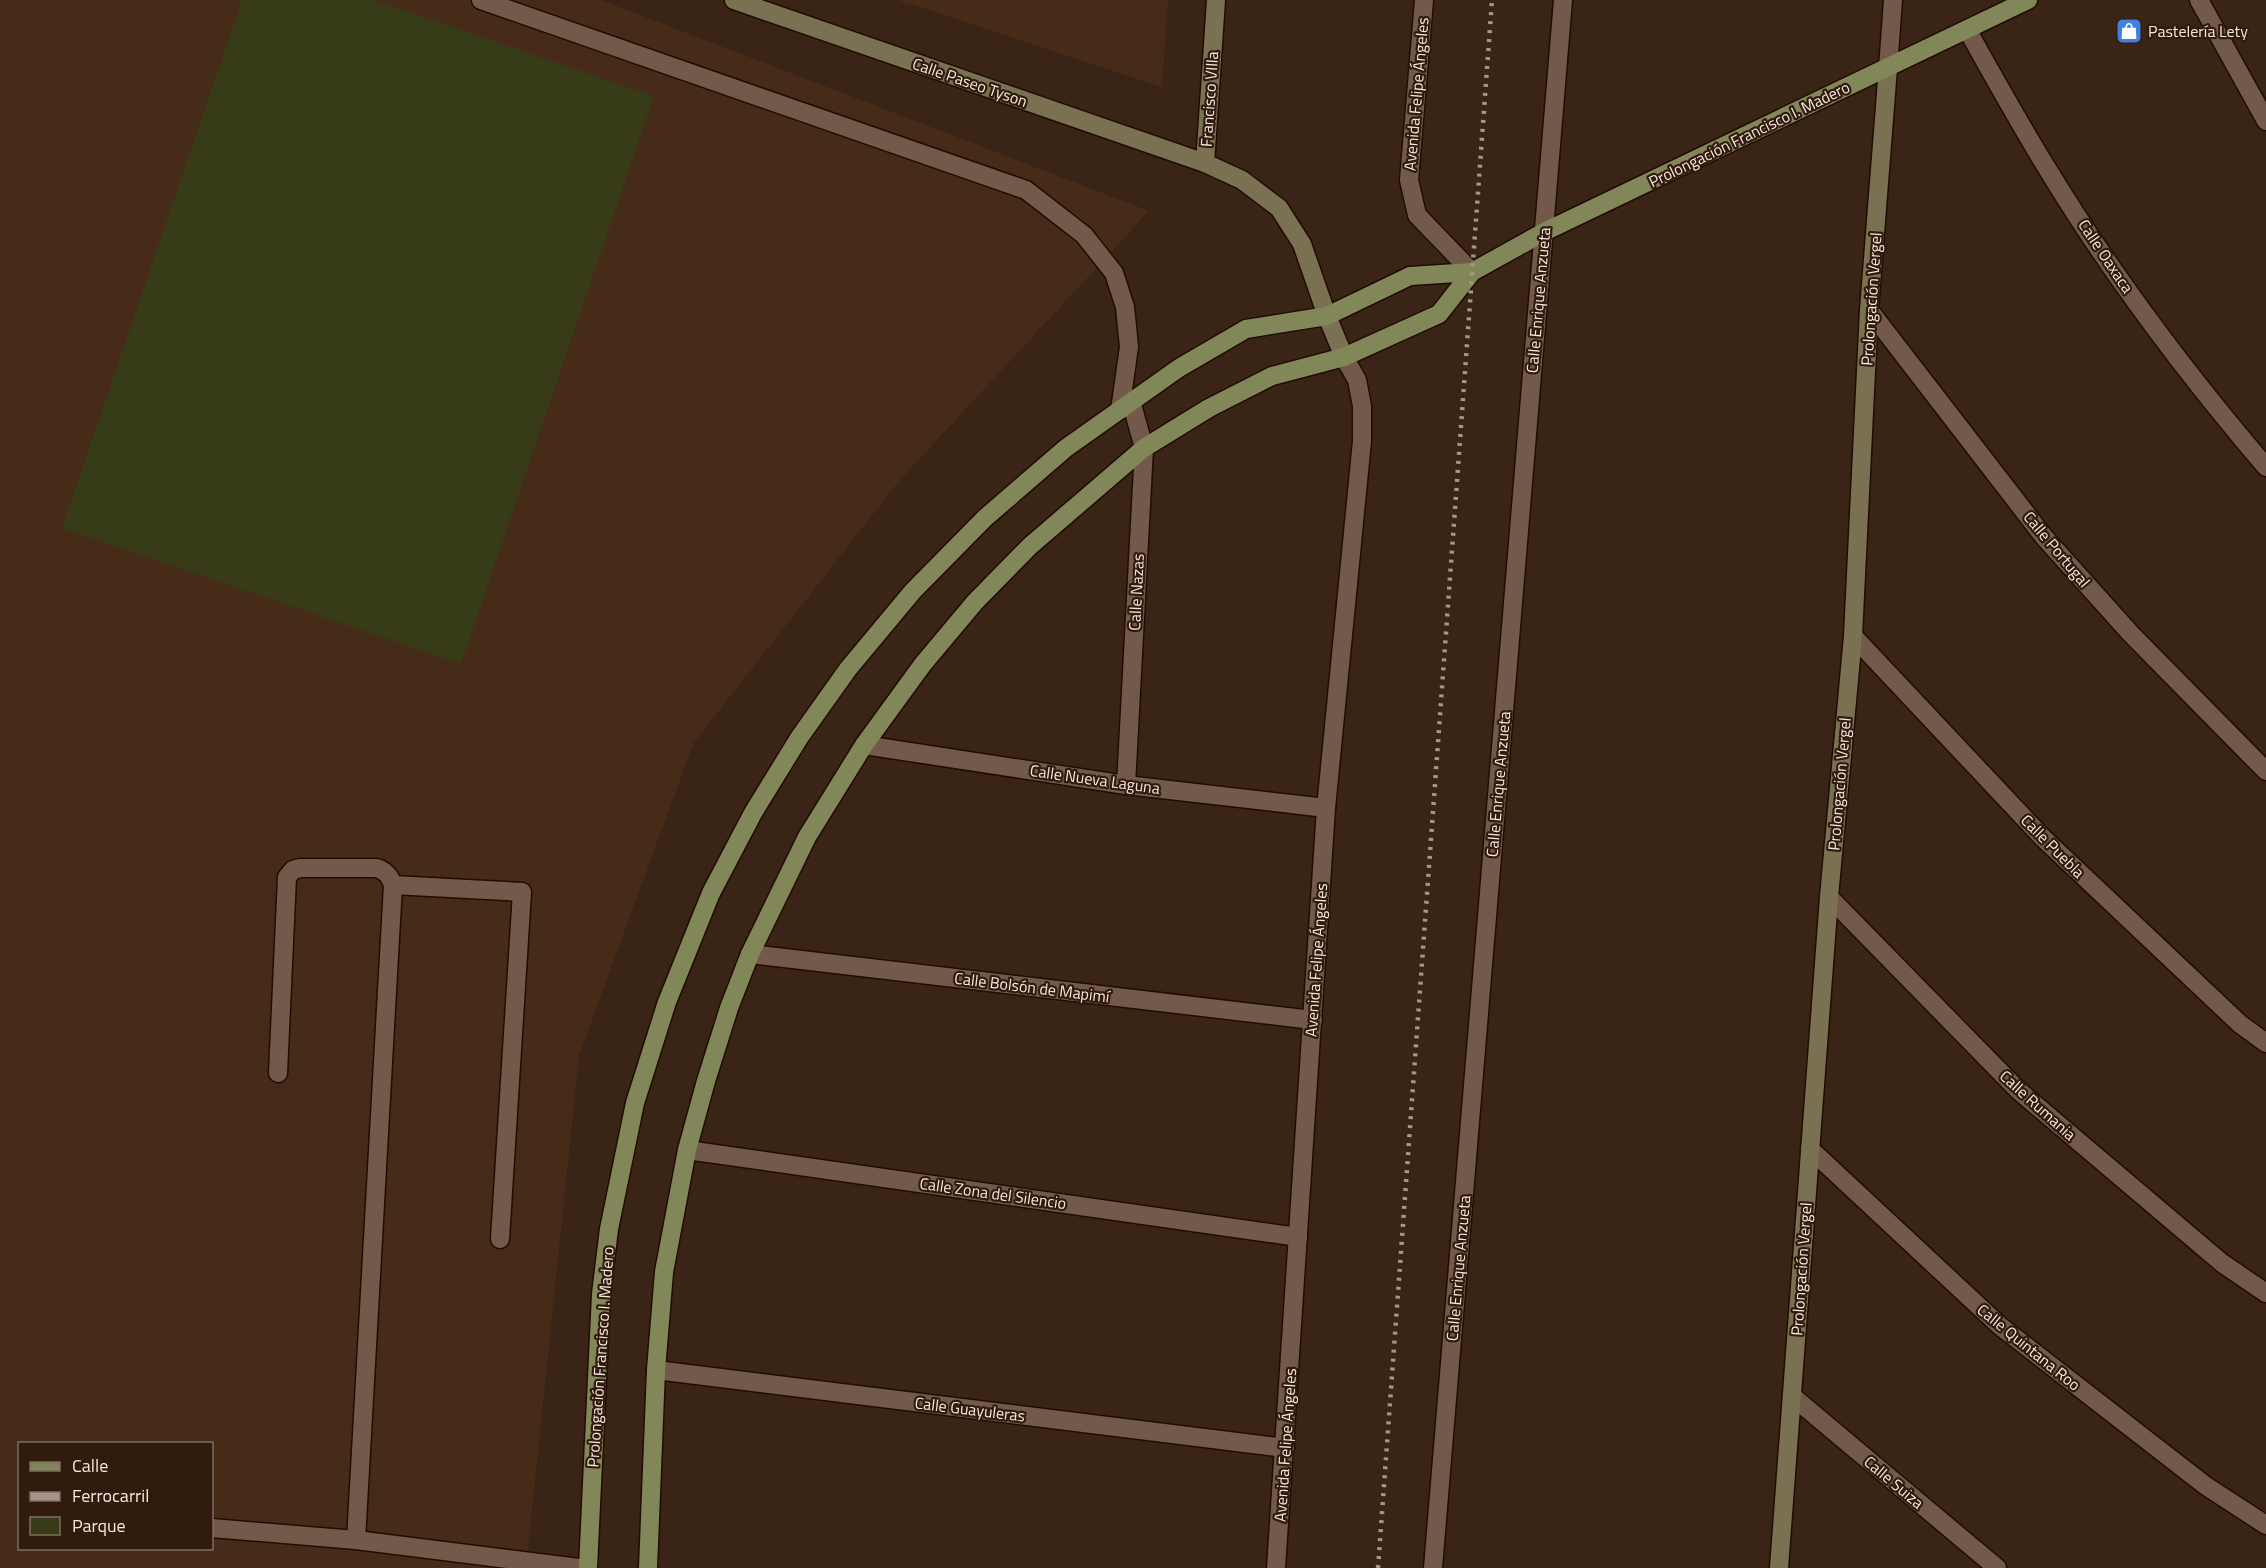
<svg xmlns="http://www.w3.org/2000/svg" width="2266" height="1568" font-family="'Titillium Web',sans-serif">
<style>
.built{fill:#472b19;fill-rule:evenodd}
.green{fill:#383b18}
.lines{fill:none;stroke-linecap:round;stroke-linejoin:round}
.lane-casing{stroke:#200d02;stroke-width:21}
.street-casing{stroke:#200d02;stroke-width:21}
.secondary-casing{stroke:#200d02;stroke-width:21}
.primary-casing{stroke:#200d02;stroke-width:21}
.lane{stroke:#72594a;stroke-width:18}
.street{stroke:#72594a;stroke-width:18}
.secondary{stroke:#7a7052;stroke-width:18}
.primary{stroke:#82875a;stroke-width:18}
.rail{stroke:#a8968b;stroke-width:4.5;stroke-dasharray:3 6;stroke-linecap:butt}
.labels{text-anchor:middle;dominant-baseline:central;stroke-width:4.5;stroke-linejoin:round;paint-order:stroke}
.poi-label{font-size:16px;fill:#f6e7de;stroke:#301b0d;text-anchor:start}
.street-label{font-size:16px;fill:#f6e7de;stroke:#301b0d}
</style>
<rect width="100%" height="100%" fill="#3a2416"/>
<!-- built -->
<g class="built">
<path d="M 0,0 L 601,0 L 1149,211 L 899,481 L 693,744 L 579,1056 L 526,1568 L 0,1568 ZM 20,1444 L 212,1444 L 212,1548 L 20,1548 Z"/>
<polygon points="898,0 1168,0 1162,87"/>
</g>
<!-- green -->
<polygon class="green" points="242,0 373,0 654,96 461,664 62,528"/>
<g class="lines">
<!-- lane casing -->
<g class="lane-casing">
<g id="lane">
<polyline points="481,0 1026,190 1084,235 1114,273 1125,307 1129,347 1120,410"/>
<polyline points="1126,785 1144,448 1131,401"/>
<polyline points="393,885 522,892 500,1239"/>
<path d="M 278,1073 L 287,877 L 293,870 L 300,868 L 377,868 C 386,871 390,876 393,885 L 356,1540"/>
<polyline points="212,1528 356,1540 579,1568"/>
</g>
</g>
<!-- street casing -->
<g class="street-casing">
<g id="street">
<polyline points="1424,0 1409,180 1417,215 1472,272"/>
<polyline points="2199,0 2266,121"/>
<path d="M 1968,31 C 1993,76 2018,121 2045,165 C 2109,271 2185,372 2266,467"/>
<polyline points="1888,68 1893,0"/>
<polyline points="1869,310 2044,537 2131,634 2266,771"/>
<polyline points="1853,636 2043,838 2240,1024 2266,1043"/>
<polyline points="864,745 1126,785 1326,808"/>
<polyline points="1829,897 2019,1091 2222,1263 2266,1293"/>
<polyline points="750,954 1313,1020"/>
<polyline points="1810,1149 2000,1326 2206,1486 2266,1525"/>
<polyline points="687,1150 1298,1237"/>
<polyline points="656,1370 1285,1448"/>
<polyline points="1792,1396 1997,1568"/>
<polyline points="1276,1568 1326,808 1362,441 1362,406 1357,380 1344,357"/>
<polyline points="1433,1568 1563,0"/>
</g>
</g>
<!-- secondary casing -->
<g class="secondary-casing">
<g id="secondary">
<polyline points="734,0 1205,163 1242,180 1279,208 1302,244 1327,316 1344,357"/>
<polyline points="1205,163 1216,0"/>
<polyline points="1779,1568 1829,897 1853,636 1869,310 1888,68"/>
</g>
</g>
<!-- primary casing -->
<g class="primary-casing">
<g id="primary">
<polyline points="588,1568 601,1294 609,1229 635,1103 667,1002 711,893 753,813 799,738 848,669 913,591 985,518 1066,448 1179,368 1246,329 1327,316 1410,276 1472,272"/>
<polyline points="648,1568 656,1370 664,1272 687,1150 706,1081 729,1008 750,954 807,837 864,745 923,664 975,602 1030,546 1144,448 1209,408 1272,376 1344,357 1439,314 1472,272 1544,232 2028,0"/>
</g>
</g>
<!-- lane -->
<use href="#lane" class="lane"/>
<!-- street -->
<use href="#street" class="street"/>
<!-- secondary -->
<use href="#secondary" class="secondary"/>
<!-- primary -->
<use href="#primary" class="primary"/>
<!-- rail -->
<polyline class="rail" points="1378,1568 1492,0"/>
</g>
<!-- icons -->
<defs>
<g id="shop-square" transform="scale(1.35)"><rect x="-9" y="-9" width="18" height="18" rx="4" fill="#3f7fe0" stroke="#301b0d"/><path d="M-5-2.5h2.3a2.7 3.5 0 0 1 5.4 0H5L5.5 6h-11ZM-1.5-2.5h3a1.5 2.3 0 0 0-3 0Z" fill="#fff"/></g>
</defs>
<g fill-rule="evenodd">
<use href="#shop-square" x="2129" y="31"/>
</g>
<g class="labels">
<!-- poi labels -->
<g class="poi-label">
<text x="2148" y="31">Pastelería Lety</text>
</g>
<!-- street labels -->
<g class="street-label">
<text transform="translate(970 82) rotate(19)">Calle Paseo Tyson</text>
<text transform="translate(1416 94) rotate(-85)">Avenida Felipe Ángeles</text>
<text transform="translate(1209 99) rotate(-86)">Francisco VIlla</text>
<text transform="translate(1749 134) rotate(-26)">Prolongación Francisco I. Madero</text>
<text transform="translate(2106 256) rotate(56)">Calle Oaxaca</text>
<text transform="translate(1871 299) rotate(-86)">Prolongación Vergel</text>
<text transform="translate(1538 300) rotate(-85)">Calle Enrique Anzueta</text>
<text transform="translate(2057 549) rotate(50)">Calle Portugal</text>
<text transform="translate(1136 592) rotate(-87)">Calle Nazas</text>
<text transform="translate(1095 779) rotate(8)">Calle Nueva Laguna</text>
<text transform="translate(1498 784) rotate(-85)">Calle Enrique Anzueta</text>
<text transform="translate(1839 784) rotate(-85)">Prolongación Vergel</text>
<text transform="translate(2053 846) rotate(45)">Calle Puebla</text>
<text transform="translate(1316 960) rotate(-86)">Avenida Felipe Ángeles</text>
<text transform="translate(1032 987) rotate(7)">Calle Bolsón de Mapimí</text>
<text transform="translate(2038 1105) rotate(42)">Calle Rumania</text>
<text transform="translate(993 1193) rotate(8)">Calle Zona del Silencio</text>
<text transform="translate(1458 1268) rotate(-85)">Calle Enrique Anzueta</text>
<text transform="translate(1801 1269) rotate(-86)">Prolongación Vergel</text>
<text transform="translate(2029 1347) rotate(39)">Calle Quintana Roo</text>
<text transform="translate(600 1357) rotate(-86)">Prolongación Francisco I. Madero</text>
<text transform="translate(970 1409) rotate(7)">Calle Guayuleras</text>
<text transform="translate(1285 1445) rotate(-86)">Avenida Felipe Ángeles</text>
<text transform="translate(1894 1482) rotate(40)">Calle Suiza</text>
</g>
</g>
<!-- legend -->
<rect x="18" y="1442" width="195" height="108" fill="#301b0d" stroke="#7f6d61" stroke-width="1.5"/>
<rect x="30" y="1462" width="30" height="9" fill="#82875a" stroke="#7f6d61" stroke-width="1.5"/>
<text x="72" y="1472" font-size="18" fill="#f6e7de">Calle</text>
<rect x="30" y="1492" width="30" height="9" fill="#a8968b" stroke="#7f6d61" stroke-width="1.5"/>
<text x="72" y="1502" font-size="18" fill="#f6e7de">Ferrocarril</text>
<rect x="30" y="1517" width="30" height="18" fill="#383b18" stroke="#7f6d61" stroke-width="1.5"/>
<text x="72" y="1532" font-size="18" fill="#f6e7de">Parque</text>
</svg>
